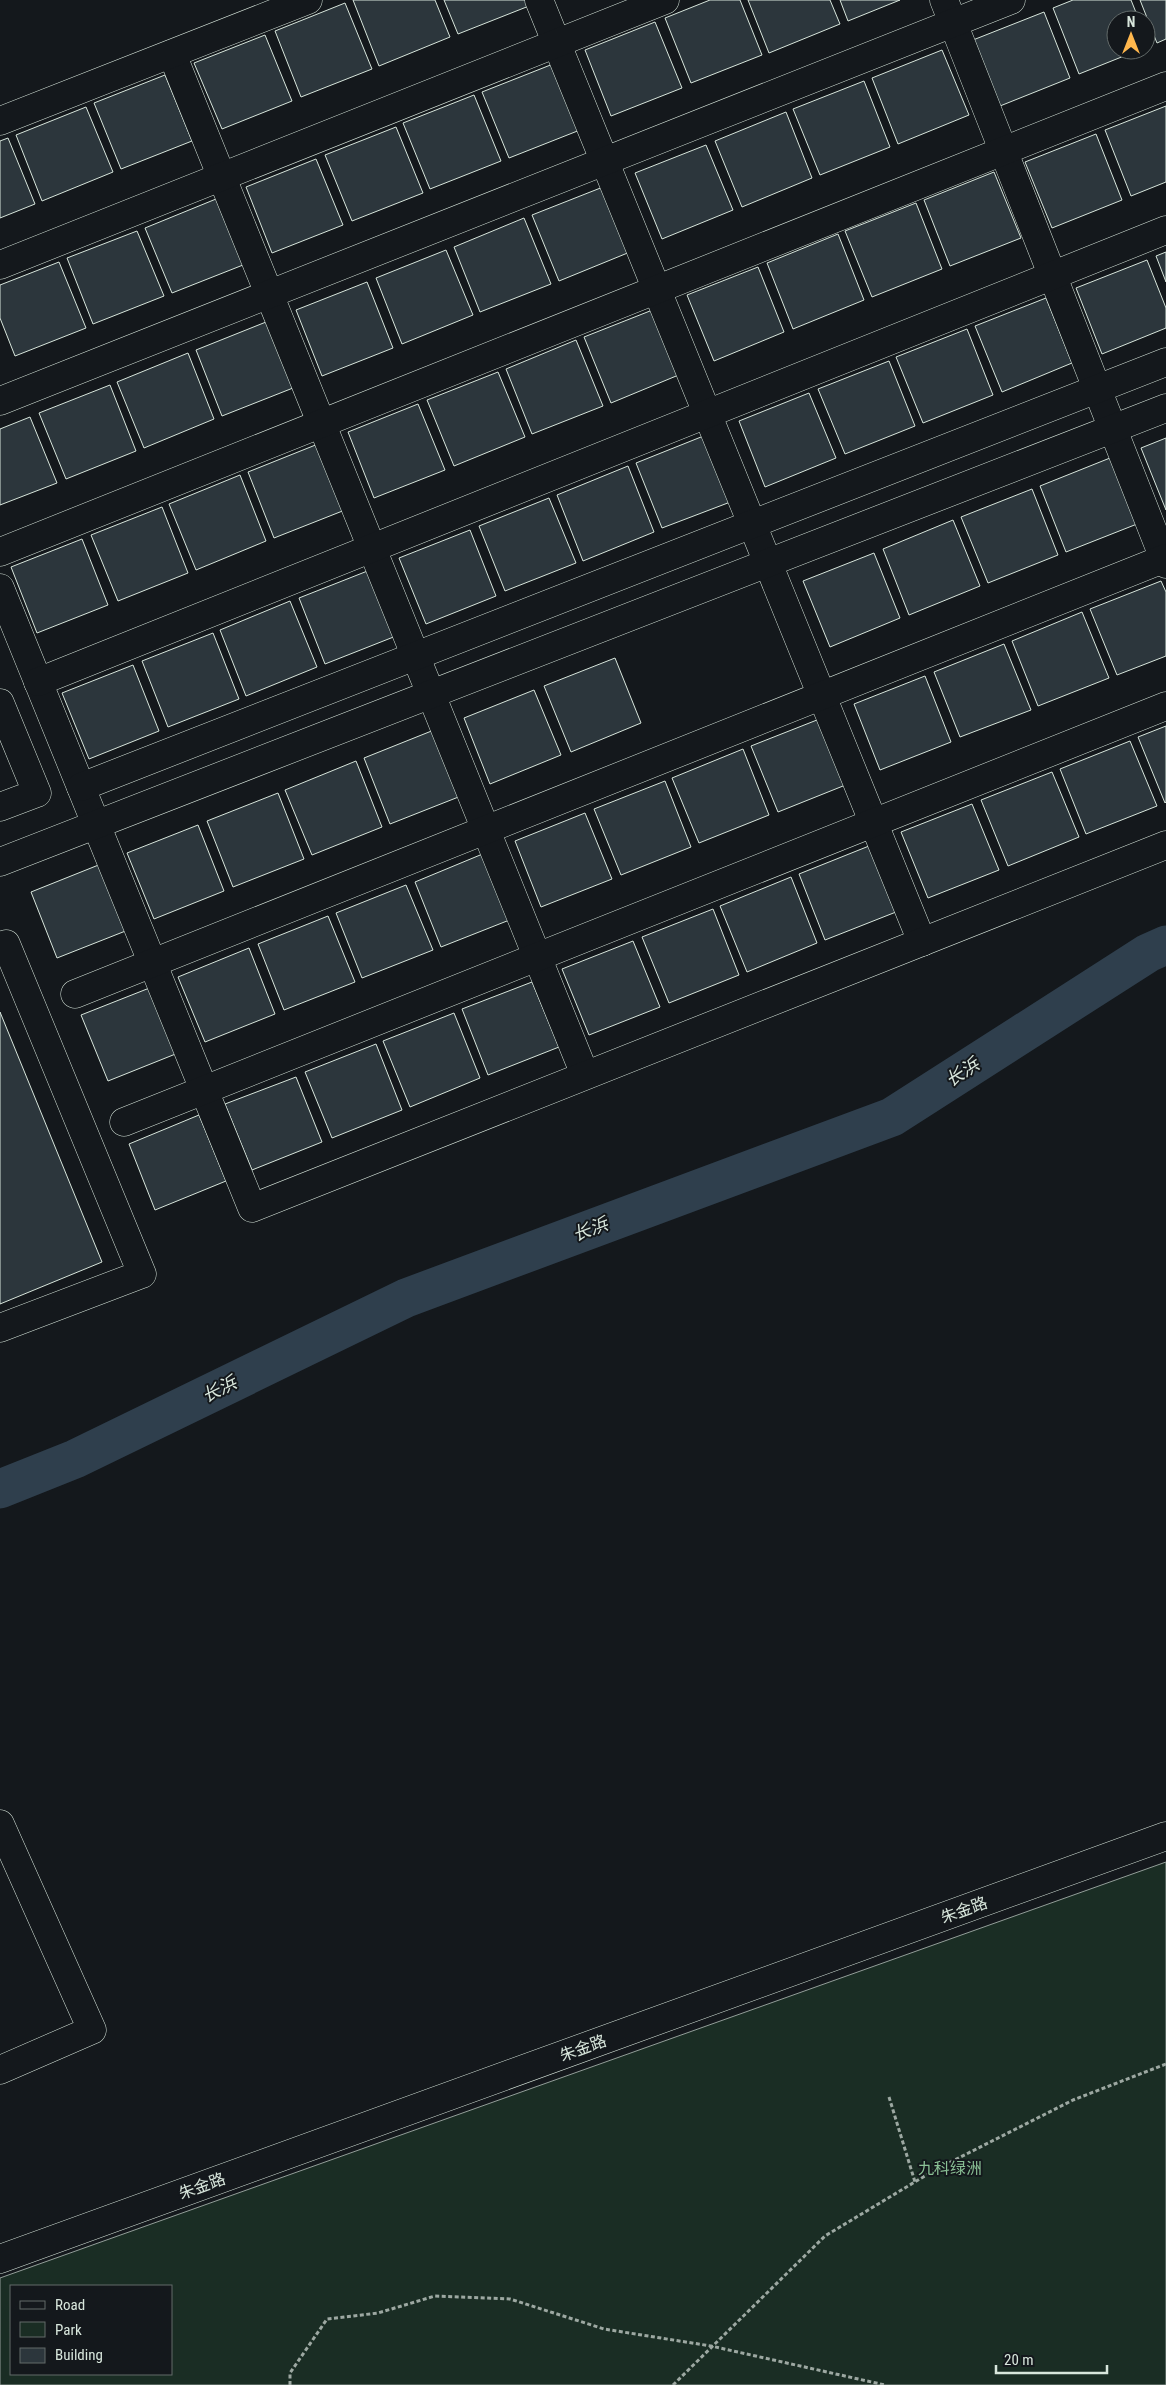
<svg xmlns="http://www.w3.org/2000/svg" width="1166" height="2385" font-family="'Roboto Condensed','Noto Sans SC',sans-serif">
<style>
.green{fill:#1a2d24;stroke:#939e99;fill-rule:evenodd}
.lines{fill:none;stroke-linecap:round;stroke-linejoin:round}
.canal{stroke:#2f3f4d;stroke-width:39}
.building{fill:#2c363c;stroke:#d8e6dc}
.minor-casing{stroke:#d8e6dc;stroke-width:29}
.path{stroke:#9da8a2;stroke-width:3;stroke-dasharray:4 2.5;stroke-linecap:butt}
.minor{stroke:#14181c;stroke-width:28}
.labels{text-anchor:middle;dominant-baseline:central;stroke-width:4;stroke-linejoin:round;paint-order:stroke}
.street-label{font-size:16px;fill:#d8e6dc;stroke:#14181c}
.park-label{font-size:16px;fill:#8ac095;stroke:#14181c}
.water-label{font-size:18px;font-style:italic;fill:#d8e6dc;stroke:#14181c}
</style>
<rect width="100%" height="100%" fill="#14181c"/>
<!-- green -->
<path class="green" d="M 1166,1862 L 1166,2385 L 0,2385 L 0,2278 ZM 11,2286 L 171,2286 L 171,2374 L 11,2374 Z"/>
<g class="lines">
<!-- canal -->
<polyline class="canal" points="0,1489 75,1459 406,1298 892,1117 1148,953 1166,945"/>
</g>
<!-- building -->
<g class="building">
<polygon points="353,0 435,0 450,37 379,66"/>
<polygon points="444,0 526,0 529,6 458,34"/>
<polygon points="710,0 740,0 762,55 691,83 665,18"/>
<polygon points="748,0 830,0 840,24 769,53"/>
<polygon points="840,0 900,0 848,21"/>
<polygon points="1073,0 1131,0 1139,20 1116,20 1116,50 1139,50 1079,74 1053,8"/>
<polygon points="1140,0 1166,0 1166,39 1157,43"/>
<polygon points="345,3 372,69 301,97 275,31"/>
<polygon points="1044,12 1070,78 1000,106 973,40"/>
<polygon points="655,22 682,88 611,116 585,50"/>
<polygon points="265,35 292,101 222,129 194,63"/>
<polygon points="942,50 969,115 898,144 872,78"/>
<polygon points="553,64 580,130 509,158 482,92"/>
<polygon points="165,75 192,141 121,169 94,103"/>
<polygon points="864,81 890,147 820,175 793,109"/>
<polygon points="474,95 501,161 430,189 403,123"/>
<polygon points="1166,106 1166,182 1131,196 1105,130"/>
<polygon points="86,107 113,172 42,201 16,135"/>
<polygon points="786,112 812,178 742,207 715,141"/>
<polygon points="396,127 423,193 352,221 325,155"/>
<polygon points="1096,134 1122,200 1052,228 1025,162"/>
<polygon points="8,138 35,204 0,218 0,141"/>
<polygon points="706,145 733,210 662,239 635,173"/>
<polygon points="316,159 343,225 272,253 246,187"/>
<polygon points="994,172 1021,238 950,266 924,200"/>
<polygon points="603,187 630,252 559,281 532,215"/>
<polygon points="216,199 243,265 172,293 145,228"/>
<polygon points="916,203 942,269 872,297 845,231"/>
<polygon points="524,218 551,284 480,312 454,247"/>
<polygon points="137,231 164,296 93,324 67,258"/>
<polygon points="838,234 864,300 793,329 767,263"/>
<polygon points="446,250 473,315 402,344 376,278"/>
<polygon points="1166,252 1166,282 1156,256"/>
<polygon points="1147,260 1166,308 1166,328 1102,354 1076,288"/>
<polygon points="59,262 86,328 15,356 0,318 0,285"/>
<polygon points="758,267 784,332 714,361 687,295"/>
<polygon points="367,282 393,348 322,376 296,310"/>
<polygon points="1046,298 1072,363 1002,392 975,326"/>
<polygon points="655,309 681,374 611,403 584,337"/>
<polygon points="266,322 293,388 222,416 196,350"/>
<polygon points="967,329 993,395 923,423 896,357"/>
<polygon points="576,340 603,406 532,434 506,369"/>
<polygon points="188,353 214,419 144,448 117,382"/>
<polygon points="889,361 915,426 845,454 818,389"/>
<polygon points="498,372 525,437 454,466 427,400"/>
<polygon points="110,385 136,451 66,479 39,413"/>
<polygon points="809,393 836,458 765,487 739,421"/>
<polygon points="418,404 445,470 374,498 348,432"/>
<polygon points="30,417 57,483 0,505 0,429"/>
<polygon points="706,435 733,501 662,528 636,463"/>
<polygon points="1166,438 1166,510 1141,448"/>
<polygon points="318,444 345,510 274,538 248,472"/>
<polygon points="1110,458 1137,524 1066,552 1040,486"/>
<polygon points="628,466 654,532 583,561 557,495"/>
<polygon points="240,475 266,541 196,570 169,504"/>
<polygon points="1032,489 1058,555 988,583 961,517"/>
<polygon points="549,498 576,563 505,591 479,526"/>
<polygon points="162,507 188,573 118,601 91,535"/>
<polygon points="953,520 980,586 909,615 883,549"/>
<polygon points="470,530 496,596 426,624 399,558"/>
<polygon points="82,539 108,605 37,633 11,567"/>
<polygon points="874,553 900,618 830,647 803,581"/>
<polygon points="370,570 396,636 325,664 299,598"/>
<polygon points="1161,581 1166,592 1166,656 1117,675 1090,609"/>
<polygon points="290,601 317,667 246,696 220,630"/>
<polygon points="1082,612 1109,678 1038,706 1012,641"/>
<polygon points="213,633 239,699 168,727 142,661"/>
<polygon points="1004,644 1031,710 960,737 934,672"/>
<polygon points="615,658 641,723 571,752 544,686"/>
<polygon points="133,665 159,731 89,759 62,693"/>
<polygon points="925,676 951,742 880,770 854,704"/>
<polygon points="534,690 561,755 490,784 464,718"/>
<polygon points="822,718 848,784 778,812 751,746"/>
<polygon points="1166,726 1166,802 1165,803 1138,737"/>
<polygon points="434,730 461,796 390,824 364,758"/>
<polygon points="1130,741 1157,806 1086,834 1060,769"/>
<polygon points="743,749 769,815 699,843 672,778"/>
<polygon points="356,761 382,827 312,855 285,790"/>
<polygon points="1052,772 1079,837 1008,866 981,800"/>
<polygon points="665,781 691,847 621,875 594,809"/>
<polygon points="278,793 304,859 233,887 207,821"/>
<polygon points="972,804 999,870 928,898 901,832"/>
<polygon points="585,813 612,879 541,907 515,841"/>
<polygon points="198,825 224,891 154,919 127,853"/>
<polygon points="869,846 896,912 825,940 799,874"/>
<polygon points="485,853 512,919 441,947 415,882"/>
<polygon points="101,864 128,930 57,958 31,892"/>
<polygon points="791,877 817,943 747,972 720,906"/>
<polygon points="406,885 433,950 362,978 336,913"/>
<polygon points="713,909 739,975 669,1003 642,937"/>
<polygon points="328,916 355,982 284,1010 258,944"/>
<polygon points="633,941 660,1007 589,1035 562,969"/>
<polygon points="249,948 275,1014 205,1042 178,977"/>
<polygon points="532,982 559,1047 488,1075 462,1009"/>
<polygon points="152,987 178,1053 108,1081 81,1015"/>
<polygon points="0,1012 102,1262 0,1304"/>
<polygon points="454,1013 480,1078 410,1107 383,1041"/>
<polygon points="376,1044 402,1110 332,1138 305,1072"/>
<polygon points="296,1077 322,1142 252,1170 225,1104"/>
<polygon points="199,1115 226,1181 155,1210 129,1144"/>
</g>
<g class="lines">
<!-- minor casing -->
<g class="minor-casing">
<g id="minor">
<polyline points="539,0 922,942"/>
<polyline points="944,0 1166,564"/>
<polyline points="172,54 585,1075"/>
<polyline points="0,121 308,0"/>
<polyline points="0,265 665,0"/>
<polyline points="0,401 1011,0"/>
<polyline points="0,552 1166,86"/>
<polyline points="0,588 252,1208 1166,845"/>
<polyline points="38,682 1166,230"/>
<polyline points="0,703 37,793 0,807"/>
<polyline points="81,787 1166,362"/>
<polyline points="0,862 1166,408"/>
<polyline points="0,946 6,944 142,1274 0,1328"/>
<polyline points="75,994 1166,558"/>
<polyline points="124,1122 1166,706"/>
<polyline points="0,1824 92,2030 0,2070"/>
<polyline points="0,2259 1166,1836"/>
</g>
</g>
<!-- path -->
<g class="path">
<polyline points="889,2097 915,2182"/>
<polyline points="290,2385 290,2373 327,2319 378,2313 435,2296 510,2299 604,2329 711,2346 885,2385"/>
<polyline points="673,2385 825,2236 933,2171 1073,2100 1166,2064"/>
</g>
<!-- minor -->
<use href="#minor" class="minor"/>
</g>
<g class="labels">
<!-- street labels -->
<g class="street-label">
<text transform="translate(964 1910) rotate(-20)">朱金路</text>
<text transform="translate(583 2048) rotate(-20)">朱金路</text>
<text transform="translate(202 2186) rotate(-20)">朱金路</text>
</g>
<!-- park labels -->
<g class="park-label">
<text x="950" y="2168">九科绿洲</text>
</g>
<!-- water labels -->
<g class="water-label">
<text transform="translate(962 1072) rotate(-33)">长浜</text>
<text transform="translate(590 1229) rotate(-20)">长浜</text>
<text transform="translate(219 1389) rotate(-26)">长浜</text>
</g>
</g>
<!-- legend -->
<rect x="10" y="2285" width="162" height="90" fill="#14181c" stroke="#626a69"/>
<rect x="20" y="2301" width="25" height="8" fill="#14181c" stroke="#626a69"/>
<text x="55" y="2310" font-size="15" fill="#d8e6dc">Road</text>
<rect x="20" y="2322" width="25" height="15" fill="#1a2d24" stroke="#626a69"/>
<text x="55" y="2335" font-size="15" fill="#d8e6dc">Park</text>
<rect x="20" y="2348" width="25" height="15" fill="#2c363c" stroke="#626a69"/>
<text x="55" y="2360" font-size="15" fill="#d8e6dc">Building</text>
<!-- north arrow -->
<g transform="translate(1131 35)"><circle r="24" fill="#14181c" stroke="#626a69"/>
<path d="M0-4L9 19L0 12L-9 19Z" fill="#ffb74d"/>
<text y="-8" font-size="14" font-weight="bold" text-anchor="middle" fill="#d8e6dc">N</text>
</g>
<!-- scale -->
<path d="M996 2365v8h111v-8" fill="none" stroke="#d8e6dc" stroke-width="2.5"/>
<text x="1004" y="2365" font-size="15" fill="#d8e6dc" stroke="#14181c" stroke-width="4" paint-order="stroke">20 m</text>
</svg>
